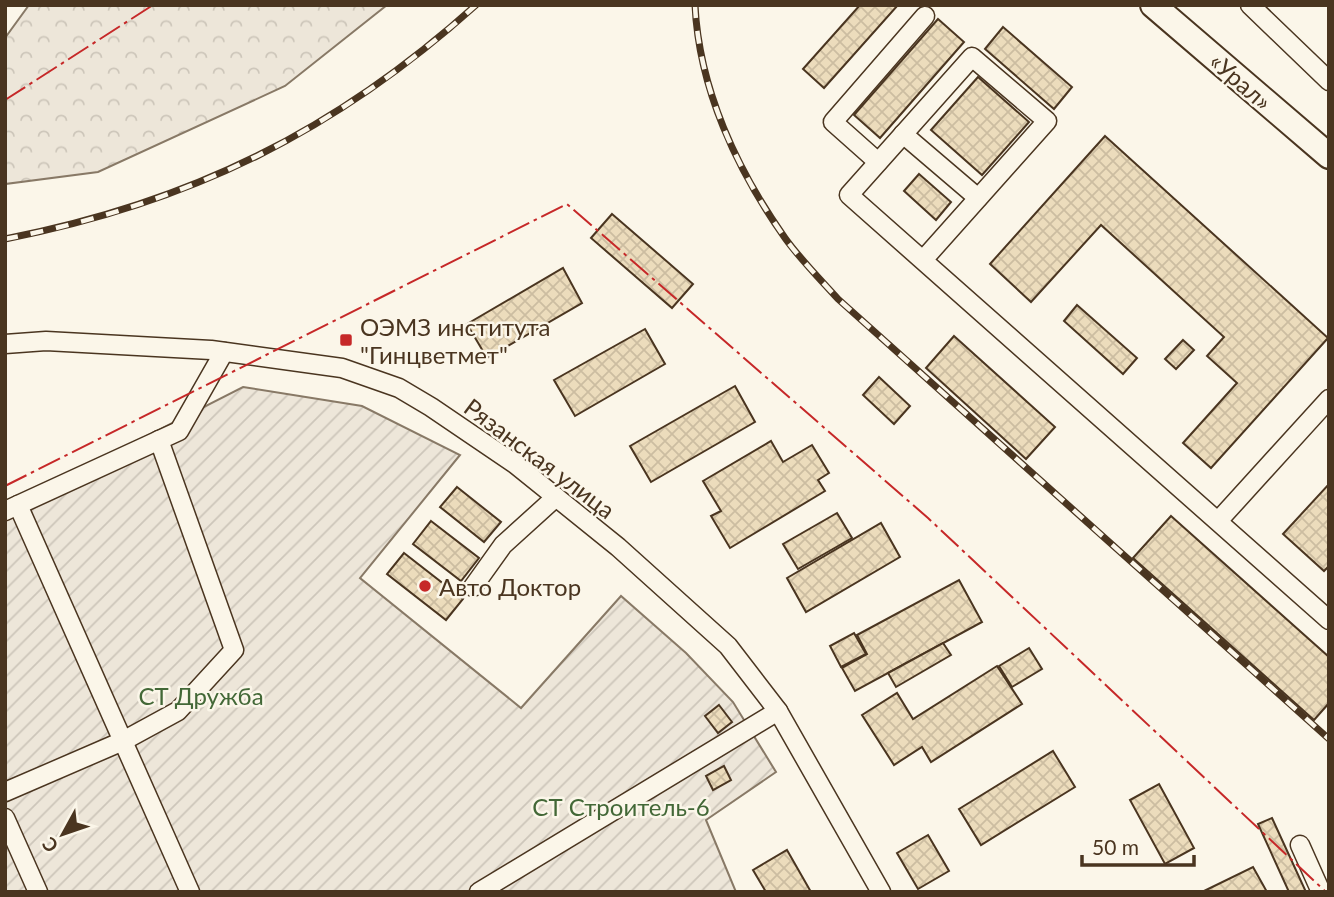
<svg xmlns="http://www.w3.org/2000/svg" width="1334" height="897" font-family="Lato,sans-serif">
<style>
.forest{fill:url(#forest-crowns);stroke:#887966;stroke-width:2}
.garden{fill:url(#garden-furrows);stroke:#887966;stroke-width:2}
.building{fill:url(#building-cross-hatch);stroke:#4a3520;stroke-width:2}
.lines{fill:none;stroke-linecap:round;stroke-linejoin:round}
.minor-casing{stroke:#4a3520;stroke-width:21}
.highway-casing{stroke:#4a3520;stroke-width:28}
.minor{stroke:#fbf6e9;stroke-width:18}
.highway{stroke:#fbf6e9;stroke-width:24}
.rail-casing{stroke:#4a3520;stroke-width:7}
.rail{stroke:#fbf6e9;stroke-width:4.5;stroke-dasharray:13;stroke-linecap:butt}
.power{stroke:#c62828;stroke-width:2;stroke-dasharray:24 5 3.5 5;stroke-linecap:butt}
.poi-dot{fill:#c62828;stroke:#fbf6e9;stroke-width:2.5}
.labels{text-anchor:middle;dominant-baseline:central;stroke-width:5;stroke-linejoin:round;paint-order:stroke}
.street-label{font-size:24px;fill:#4a3520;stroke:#fbf6e9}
.poi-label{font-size:24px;fill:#4a3520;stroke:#fbf6e9;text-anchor:start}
.park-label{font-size:24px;fill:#436837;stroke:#fbf6e9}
</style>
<defs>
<pattern id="forest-crowns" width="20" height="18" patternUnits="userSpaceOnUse" patternTransform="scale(1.75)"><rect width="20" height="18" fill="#ede6d9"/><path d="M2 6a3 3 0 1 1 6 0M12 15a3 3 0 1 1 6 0" fill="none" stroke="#cdc6ba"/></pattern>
<pattern id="garden-furrows" width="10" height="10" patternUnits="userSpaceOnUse" patternTransform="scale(1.75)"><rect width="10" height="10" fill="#ede6d9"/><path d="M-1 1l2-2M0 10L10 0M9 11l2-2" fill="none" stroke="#cdc6ba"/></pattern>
<pattern id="building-cross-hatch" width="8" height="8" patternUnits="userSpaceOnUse" patternTransform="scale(1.75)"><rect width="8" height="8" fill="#ecdcbc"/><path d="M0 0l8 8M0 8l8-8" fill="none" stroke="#ccbda1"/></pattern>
</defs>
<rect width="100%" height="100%" fill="#fbf6e9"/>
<!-- forest -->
<polygon class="forest" points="29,5 387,5 285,86 98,172 5,184 5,38"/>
<!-- garden -->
<polygon class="garden" points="243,387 362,406 460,455 360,578 521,708 621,596 686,653 733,702 776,772 706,820 736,892 5,892 5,508"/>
<!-- building -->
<g class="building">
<polygon points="860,5 898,5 824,88 803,69"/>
<polygon points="938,19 964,42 880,138 854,115"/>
<polygon points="1003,27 1072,87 1054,109 985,49"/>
<polygon points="978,77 1029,122 982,175 931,130"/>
<polygon points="1105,136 1328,338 1211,468 1183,443 1237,383 1207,356 1224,337 1101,225 1031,302 990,264"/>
<polygon points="919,174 951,202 936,220 904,191"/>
<polygon points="612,214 693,284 672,308 591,238"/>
<polygon points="563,268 582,303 487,358 467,324"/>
<polygon points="1077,305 1137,358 1123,374 1064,321"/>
<polygon points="645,329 665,364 575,416 554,380"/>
<polygon points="954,336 1055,427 1026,459 926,368"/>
<polygon points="1183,340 1194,350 1176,369 1165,359"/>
<polygon points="879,377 910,406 894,424 863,395"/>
<polygon points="735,386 755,422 651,482 630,446"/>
<polygon points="771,441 783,462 812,445 829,473 818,480 825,491 730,548 711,516 721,511 703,481"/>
<polygon points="1329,484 1329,566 1324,571 1283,534"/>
<polygon points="457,487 501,522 484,542 440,507"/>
<polygon points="837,513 852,538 798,569 783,544"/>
<polygon points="1171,516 1329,657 1329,703 1314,720 1133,558"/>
<polygon points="431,521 479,558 461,581 413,544"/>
<polygon points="881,523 900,557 806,612 787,578"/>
<polygon points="404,553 463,599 446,620 387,574"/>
<polygon points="959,580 982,622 855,691 842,668 867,654 857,635"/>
<polygon points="854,633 866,654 841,667 830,646"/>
<polygon points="943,643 951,655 896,687 888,673"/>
<polygon points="1029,648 1042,669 1012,687 999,666"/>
<polygon points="997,666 1022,704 931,762 922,747 894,765 862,715 897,693 913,719"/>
<polygon points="719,705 732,722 718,733 705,716"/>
<polygon points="1053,751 1075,787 981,845 959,809"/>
<polygon points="724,766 731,780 713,790 706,776"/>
<polygon points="1159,784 1194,848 1165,864 1130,800"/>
<polygon points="1272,818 1306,892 1289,892 1258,824"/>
<polygon points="928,835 949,871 918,889 897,853"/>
<polygon points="787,850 811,892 766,892 753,870"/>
<polygon points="1253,867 1267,892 1202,892"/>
</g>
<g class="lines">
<!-- minor casing -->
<g class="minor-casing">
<g id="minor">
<polyline points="1250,5 1329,81"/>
<polyline points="903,134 978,198"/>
<polyline points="878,162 833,122 925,16"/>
<polyline points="923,260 1047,121 972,57 849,195 1329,620"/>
<polyline points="5,344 46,341 211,350 342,368 399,388 431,407 515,464 618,547 728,646 778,711 881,892"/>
<polyline points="18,505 190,892"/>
<polyline points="5,511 179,431 224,352"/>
<polyline points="1219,520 1329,399"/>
<polyline points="473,587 503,545 556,497"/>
<polyline points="5,792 123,741 178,711 234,650 159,440"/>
<polyline points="5,818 38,892"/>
<polyline points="1300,845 1321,892"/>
<polyline points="479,892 778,711"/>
</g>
</g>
<!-- highway casing -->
<g class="highway-casing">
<polyline id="highway" points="1153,5 1329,156"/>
</g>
<!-- minor -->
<use href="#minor" class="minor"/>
<!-- highway -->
<use href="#highway" class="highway"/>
<!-- rail casing -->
<g class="rail-casing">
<g id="rail">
<path d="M 695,5 C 699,89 737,170 785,238 C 800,259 820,279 838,299 L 1329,739"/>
<path d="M 5,239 C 190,203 336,131 476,5"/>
</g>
</g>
<!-- rail -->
<use href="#rail" class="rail"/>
<!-- power -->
<g class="power">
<polyline points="5,6 6,5"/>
<polyline points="5,100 153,5"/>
<polyline points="5,486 567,204 928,518 1326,892"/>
</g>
</g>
<!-- markers -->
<g class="poi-dot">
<rect x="339" y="333" width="14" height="14" rx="3.5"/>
<circle cx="425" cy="586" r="7"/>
</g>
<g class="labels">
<!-- street labels -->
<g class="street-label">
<text transform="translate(1241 81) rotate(41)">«Урал»</text>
<text transform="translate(540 458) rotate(37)">Рязанская улица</text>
</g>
<!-- poi labels -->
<g class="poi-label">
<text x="360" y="326">ОЭМЗ института<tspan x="360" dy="28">"Гинцветмет"</tspan></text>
<text x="439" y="586">Авто Доктор</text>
</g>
<!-- park labels -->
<g class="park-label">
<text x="201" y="695">СТ Дружба</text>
<text x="621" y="806">СТ Строитель-6</text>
</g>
</g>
<!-- border -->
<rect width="1334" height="897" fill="none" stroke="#4a3520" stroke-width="14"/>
<!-- north arrow -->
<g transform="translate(63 834) rotate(230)" stroke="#fbf6e9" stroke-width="5" paint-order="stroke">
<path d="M0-5L12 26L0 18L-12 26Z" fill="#4a3520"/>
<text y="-10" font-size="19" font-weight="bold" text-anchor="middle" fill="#4a3520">С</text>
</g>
<!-- scale -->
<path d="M1082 855v10h112v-10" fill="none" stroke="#4a3520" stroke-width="3.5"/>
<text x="1092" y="855" font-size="21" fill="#4a3520" stroke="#fbf6e9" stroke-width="5" paint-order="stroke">50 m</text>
</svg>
